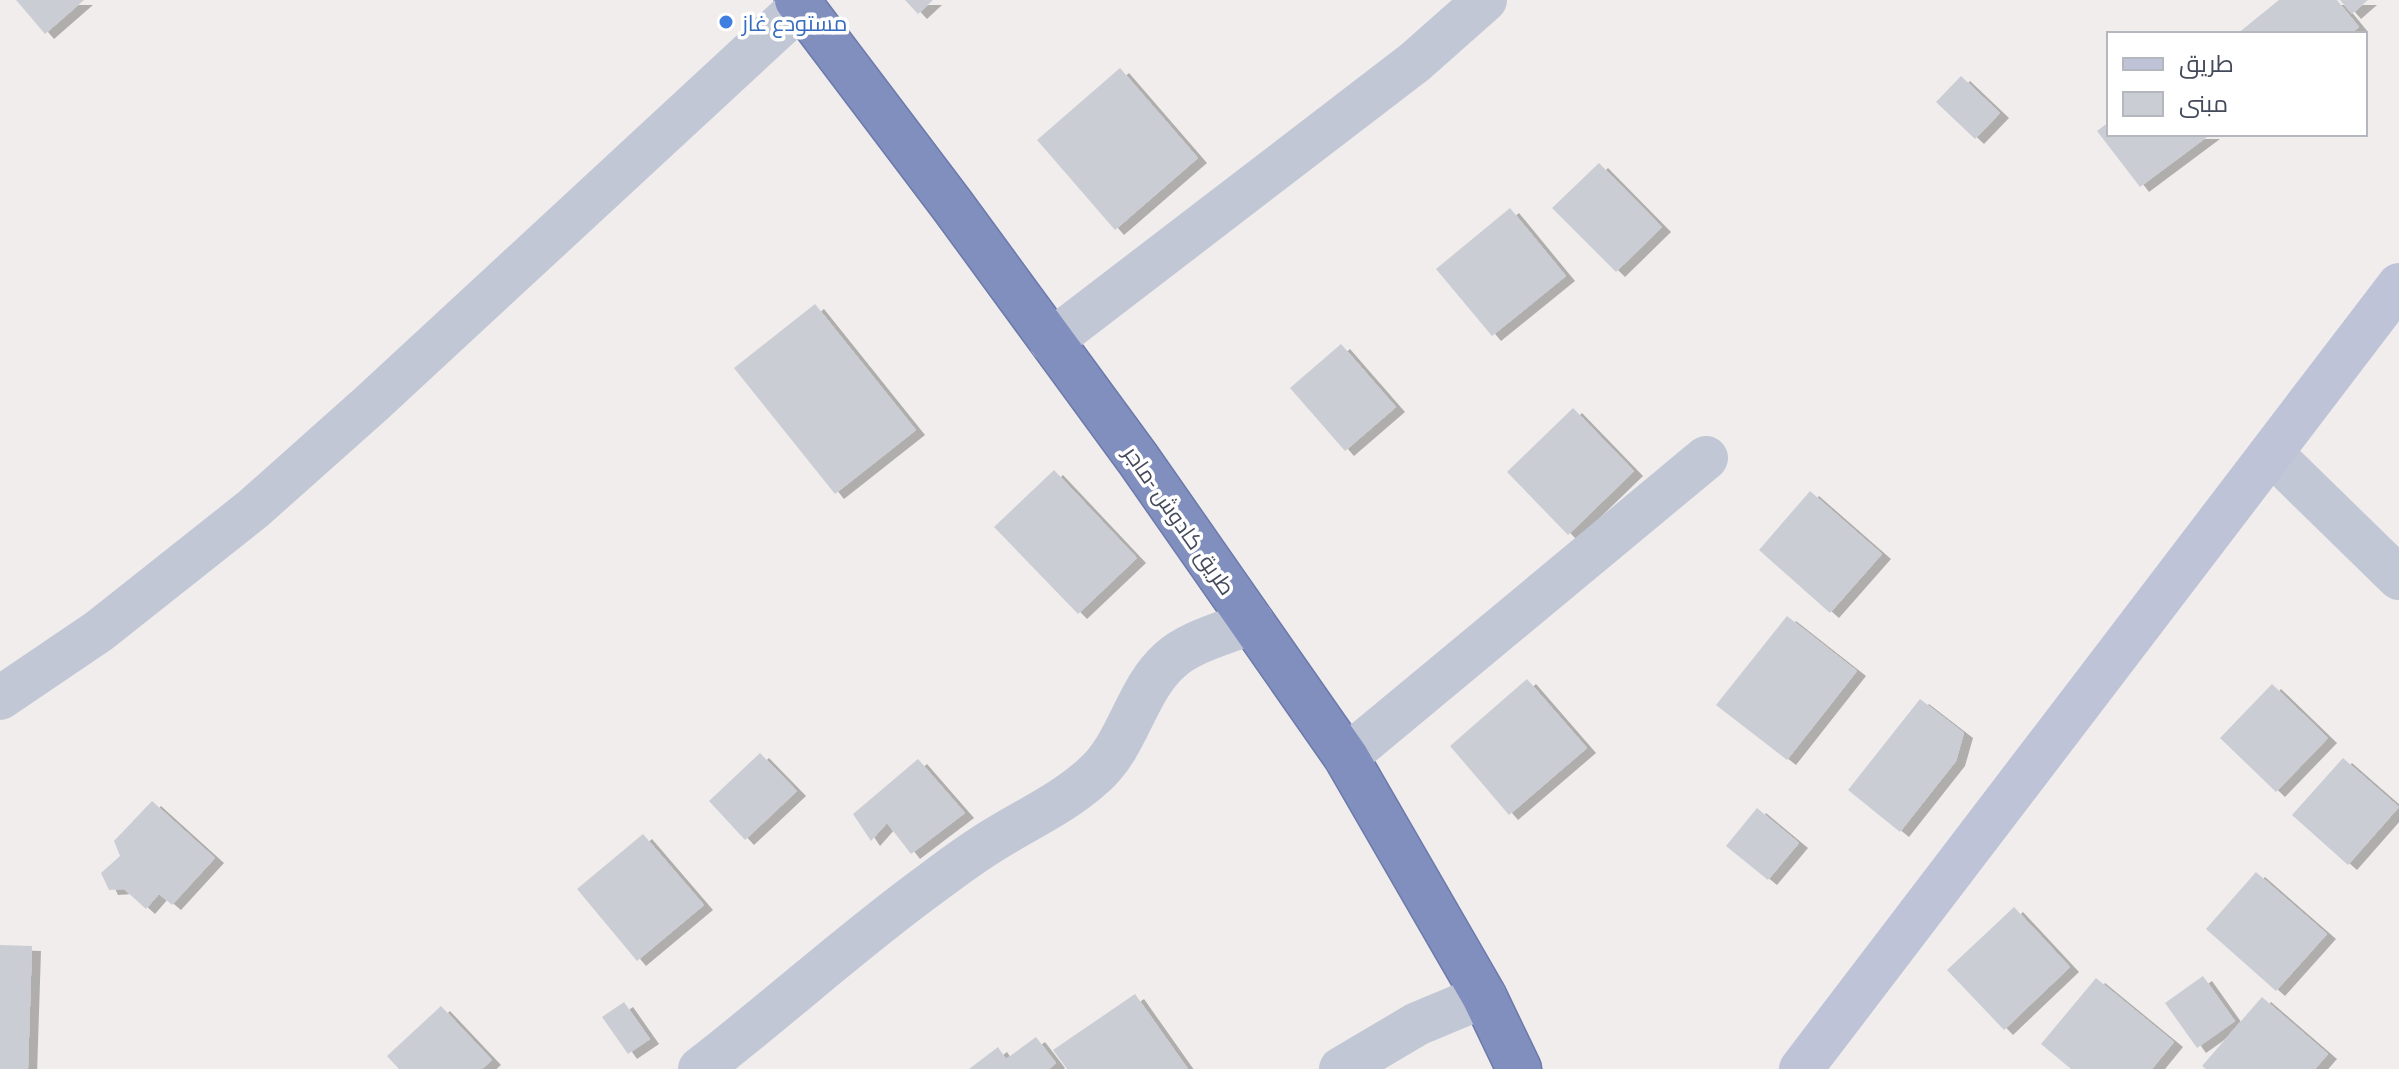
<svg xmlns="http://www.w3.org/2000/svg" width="2399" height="1069" font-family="Ubuntu,Cairo,sans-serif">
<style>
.building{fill:#cbcdd5;filter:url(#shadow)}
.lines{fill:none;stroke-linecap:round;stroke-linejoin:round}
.highway-casing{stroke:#6c7aab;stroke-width:47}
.street{stroke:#c2c7d5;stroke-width:44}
.secondary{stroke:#bec3d7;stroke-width:44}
.highway{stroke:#818fbf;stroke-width:44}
.shop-dot{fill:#3f7fe0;stroke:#fff;stroke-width:3}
.labels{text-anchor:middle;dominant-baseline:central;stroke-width:7;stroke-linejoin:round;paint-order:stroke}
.shop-label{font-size:22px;fill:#366cbe;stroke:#fff;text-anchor:start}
.street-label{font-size:22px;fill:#444a5b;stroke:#fff}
</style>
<defs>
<filter id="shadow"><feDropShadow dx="9" dy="5" stdDeviation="0" flood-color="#0004"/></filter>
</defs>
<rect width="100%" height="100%" fill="#f0edec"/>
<!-- building -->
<g class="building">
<polygon points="16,0 84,0 45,34"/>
<polygon points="905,0 933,0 918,14"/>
<polygon points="2279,0 2337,0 2359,27 2350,34 2237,34"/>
<polygon points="2340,0 2368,0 2352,14"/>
<polygon points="1120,68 1198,158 1115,230 1037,140"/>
<polygon points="1961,76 2000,113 1975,139 1936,102"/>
<polygon points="2109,122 2109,134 2211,134 2140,187 2097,131"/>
<polygon points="1599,163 1662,227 1616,272 1552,208"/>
<polygon points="1510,208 1566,276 1492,336 1436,269"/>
<polygon points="815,304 916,430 835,494 734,368"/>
<polygon points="1341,344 1396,407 1345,451 1290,388"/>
<polygon points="1573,408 1634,471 1568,535 1507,472"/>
<polygon points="1054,470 1137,558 1078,614 994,527"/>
<polygon points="1810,491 1882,554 1830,613 1759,550"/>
<polygon points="1787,616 1857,671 1787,760 1716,705"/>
<polygon points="1527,679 1587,748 1509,815 1450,746"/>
<polygon points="2272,684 2328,738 2276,792 2220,738"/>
<polygon points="1920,699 1964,733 1956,761 1900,832 1848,790"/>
<polygon points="760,753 797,791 745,840 709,801"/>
<polygon points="2343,758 2399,807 2348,865 2292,815"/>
<polygon points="918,759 965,813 911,854 887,823 871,841 853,814"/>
<polygon points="152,801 215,858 172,905 159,894 146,909 124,889 109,890 101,873 120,856 114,841"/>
<polygon points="1757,808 1799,843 1768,880 1726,846"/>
<polygon points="643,834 704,905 637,961 577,889"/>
<polygon points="2256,872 2327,934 2276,991 2206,929"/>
<polygon points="2014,907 2070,967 2004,1030 1947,970"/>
<polygon points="0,945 32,946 28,1069 0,1069"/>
<polygon points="2203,976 2235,1021 2197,1048 2165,1003"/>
<polygon points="2096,978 2174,1042 2152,1069 2071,1069 2041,1044"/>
<polygon points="1135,994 1188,1069 1067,1069 1053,1050"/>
<polygon points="2262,997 2328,1054 2315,1069 2206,1069 2202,1066"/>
<polygon points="624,1002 650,1039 628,1054 602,1017"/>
<polygon points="441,1006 492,1060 482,1069 399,1069 387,1056"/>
<polygon points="1036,1037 1056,1063 1049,1069 969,1069 998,1047 1006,1059"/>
</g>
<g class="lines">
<!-- highway casing -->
<g class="highway-casing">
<polyline id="highway" points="797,0 952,205 1138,459 1346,757 1484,996 1519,1069"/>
</g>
<!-- street -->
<g class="street">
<polyline points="1051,341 1415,62 1485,0"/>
<polyline points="2271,453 2399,578"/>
<polyline points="0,698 99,631 253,509 372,403 801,6"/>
<polyline points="1346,757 1706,458"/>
<path d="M 700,1069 C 779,1008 852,941 932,883 C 948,871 964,859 981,848 C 1018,823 1060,806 1093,776 C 1129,745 1135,691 1170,660 C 1191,641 1226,633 1252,622"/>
<polyline points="1341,1069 1417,1024 1484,996"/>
</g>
<!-- secondary -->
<polyline class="secondary" points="1801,1069 2399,285"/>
<!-- highway -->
<use href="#highway" class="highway"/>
</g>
<!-- markers -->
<circle class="shop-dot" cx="726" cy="22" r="8"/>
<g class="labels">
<!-- shop labels -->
<g class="shop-label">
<text x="742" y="22">مستودع غاز</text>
</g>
<!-- street labels -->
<g class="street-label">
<text transform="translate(1180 520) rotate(55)">طريق كادوش -ماجر</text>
</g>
</g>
<!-- legend -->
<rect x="2107" y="32" width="260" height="104" fill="#ffffff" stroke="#b4b7bd" stroke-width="2"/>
<rect x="2123" y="58" width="40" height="12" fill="#bec3d7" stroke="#b4b7bd" stroke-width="2"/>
<text x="2179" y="72" font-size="24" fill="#444a5b">طريق</text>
<rect x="2123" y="92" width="40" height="24" fill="#cbcdd5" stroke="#b4b7bd" stroke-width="2"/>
<text x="2179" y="112" font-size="24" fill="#444a5b">مبنى</text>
</svg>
